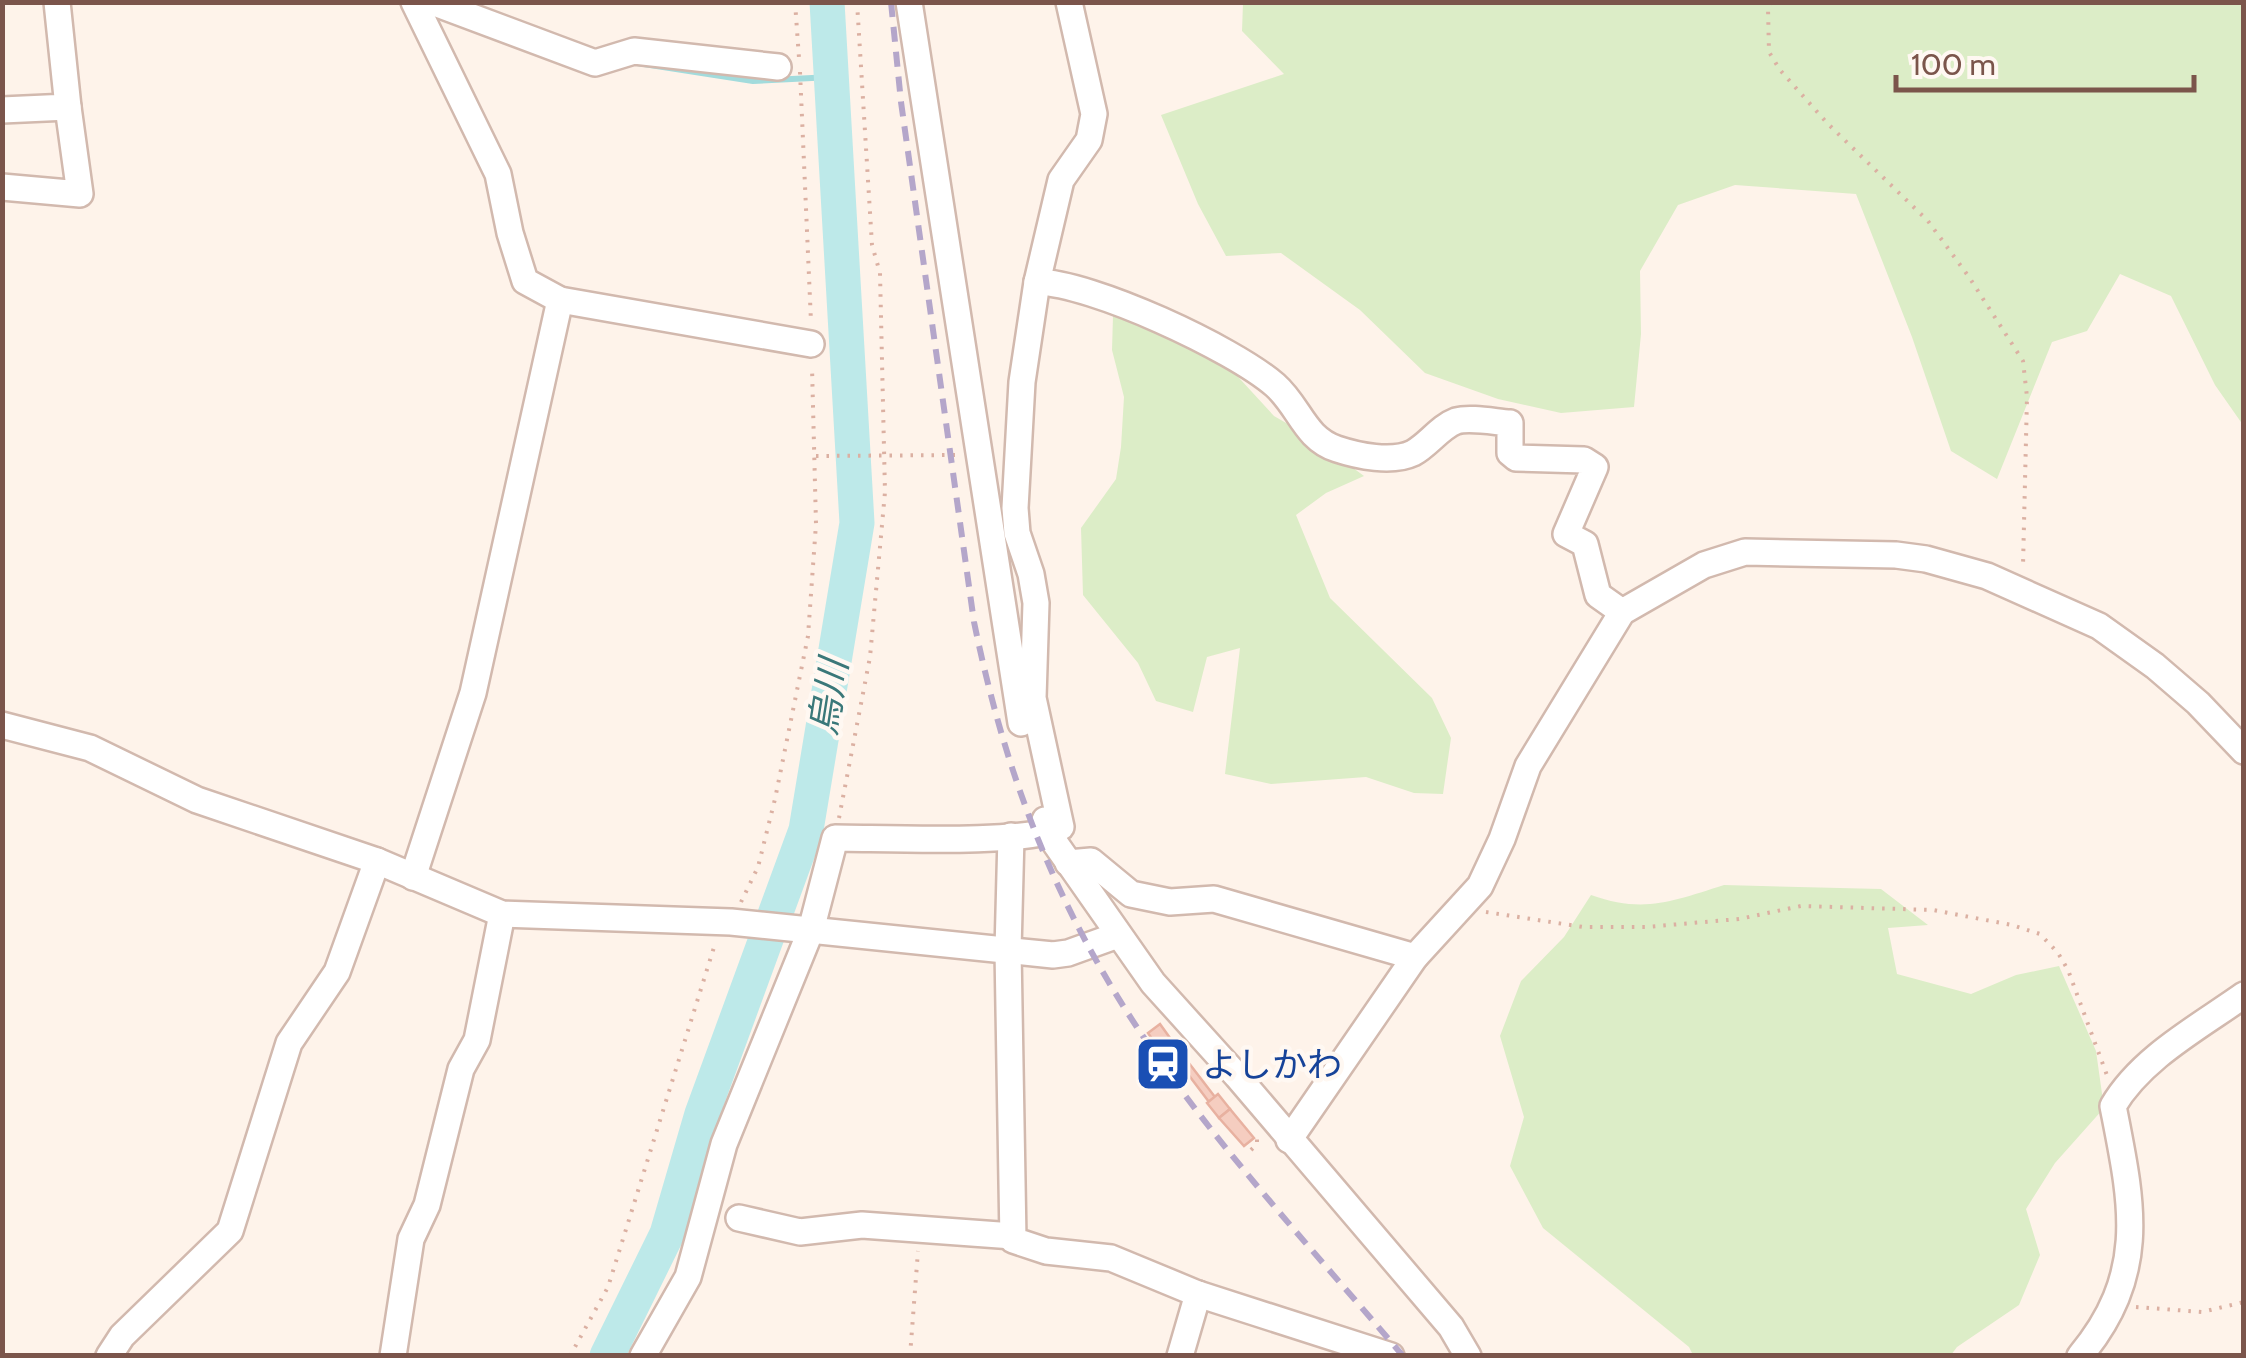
<svg xmlns="http://www.w3.org/2000/svg" width="2246" height="1358" font-family="Cabin,'Noto Sans JP',sans-serif">
<style>
.green{fill:#dcedc7}
.lines{fill:none;stroke-linecap:round;stroke-linejoin:round}
.stream{stroke:#a2dbdc;stroke-width:6}
.river{stroke:#bde9e9;stroke-width:35}
.building{fill:#f5cdc0;stroke:#e8b1a0;stroke-width:2.5}
.minor-casing{stroke:#d2b9ae;stroke-width:30}
.path{stroke:#dbb0a2;stroke-width:4;stroke-dasharray:2.5 8;stroke-linecap:butt}
.minor{stroke:#fff;stroke-width:25}
.rail{stroke:#b4a6ca;stroke-width:6;stroke-dasharray:15 10;stroke-linecap:butt}
.labels{text-anchor:middle;dominant-baseline:central;stroke-width:9;stroke-linejoin:round;paint-order:stroke}
.transit-label{font-size:35px;fill:#164399;stroke:#fff8f2;text-anchor:start}
.water-label{font-size:38px;font-style:italic;fill:#3a7879;stroke:#fff8f2}
</style>
<rect width="100%" height="100%" fill="#fef3ea"/>
<!-- green -->
<g class="green">
<polygon points="1243,3 2243,3 2243,425 2215,385 2171,296 2120,274 2087,331 2052,342 1997,479 1951,451 1912,337 1856,194 1735,185 1678,205 1640,271 1641,334 1634,407 1561,413 1498,399 1425,373 1360,310 1281,253 1226,256 1198,204 1161,115 1284,74 1242,31"/>
<polygon points="1113,316 1170,336 1229,367 1274,416 1314,439 1364,476 1326,493 1296,515 1330,598 1432,698 1451,738 1443,794 1414,793 1366,777 1271,784 1225,774 1240,648 1207,657 1193,712 1156,701 1138,663 1083,595 1081,528 1116,479 1121,447 1124,397 1112,350"/>
<path d="M 1724,885 L 1881,889 L 1928,925 L 1888,928 L 1897,974 L 1971,994 L 2016,975 L 2059,966 L 2096,1051 L 2104,1108 L 2055,1163 L 2026,1209 L 2040,1255 L 2019,1305 L 1957,1347 L 1951,1355 L 1693,1355 L 1689,1347 L 1543,1228 L 1510,1166 L 1524,1117 L 1500,1036 L 1521,981 L 1564,937 L 1591,895 C 1644,914 1673,901 1724,885 Z"/>
</g>
<g class="lines">
<!-- stream -->
<polyline class="stream" points="631,62 753,81 832,77"/>
<!-- river -->
<polyline class="river" points="607,1356 667,1234 702,1114 806,830 857,523 827,2"/>
</g>
<!-- building -->
<g class="building">
<polygon points="1160,1024 1175,1045 1162,1053 1148,1033"/>
<polygon points="1175,1045 1215,1097 1209,1102 1169,1049"/>
<polygon points="1218,1094 1230,1109 1219,1118 1207,1103"/>
<polygon points="1230,1109 1254,1138 1244,1146 1219,1118"/>
</g>
<g class="lines">
<!-- minor casing -->
<g class="minor-casing">
<g id="minor">
<polyline points="414,2 498,174 510,233 525,281 560,300 811,344"/>
<polyline points="432,2 595,63 634,51 778,67"/>
<polyline points="909,2 1021,723"/>
<polyline points="2,110 68,107 57,2"/>
<polyline points="2,187 80,194 68,107"/>
<path d="M 1037,282 C 1092,283 1232,348 1275,385 C 1300,407 1304,438 1337,449 C 1358,456 1392,463 1413,453 C 1428,445 1440,427 1456,421 C 1470,417 1495,422 1510,423 L 1510,453 L 1516,458 L 1584,460 L 1595,467 L 1566,534 L 1585,544 L 1598,595 L 1622,612"/>
<polyline points="2,725 90,748 197,800 377,861 502,914 731,922 1053,955 1068,953 1118,935"/>
<polyline points="1045,820 1048,833 1153,983 1237,1076 1451,1327 1468,1356"/>
<polyline points="1011,836 1008,950 1013,1240 1046,1251 1111,1258 1198,1294 1391,1356"/>
<polyline points="1068,863 1091,861 1131,894 1170,902 1214,899 1415,957"/>
<polyline points="413,877 473,693 560,300"/>
<polyline points="1289,1140 1415,957 1480,886 1502,839 1528,766 1622,612 1704,565 1745,552 1896,555 1926,559 1987,576 2099,626 2155,666 2198,703 2244,751"/>
<polyline points="739,1218 800,1232 862,1225 1013,1236"/>
<polyline points="109,1356 122,1336 230,1231 289,1043 337,972 377,861"/>
<polyline points="393,1356 411,1239 427,1205 461,1069 477,1040 502,914"/>
<path d="M 643,1356 L 688,1277 L 724,1144 L 811,930 L 835,838 C 883,838 1026,845 1061,827 L 1033,698 L 1036,603 L 1031,574 L 1017,533 L 1015,508 L 1022,382 L 1037,282 L 1061,180 L 1089,140 L 1094,114 L 1069,2"/>
<polyline points="1180,1356 1198,1294"/>
<path d="M 2080,1356 C 2149,1273 2132,1203 2113,1106 C 2141,1058 2199,1027 2244,995"/>
</g>
</g>
<!-- path -->
<g class="path">
<polyline points="795,2 799,58"/>
<polyline points="1771,2 1768,8 1769,52 1780,70 1827,123 1928,221 1969,277 2023,361 2027,397 2023,566"/>
<polyline points="800,72 811,322"/>
<polyline points="816,456 957,455"/>
<polyline points="839,818 870,657 885,492 880,273 872,245 857,2"/>
<polyline points="741,902 758,867 775,799 808,636 816,524 812,367"/>
<polyline points="1486,912 1583,927 1646,927 1739,919 1801,906 1933,910 2012,925 2040,934 2058,953 2068,970 2108,1078"/>
<polyline points="1251,1150 1257,1144 1257,1135"/>
<polyline points="2136,1307 2202,1312 2244,1302"/>
<polyline points="570,1356 608,1287 715,944"/>
<polyline points="910,1356 918,1251"/>
</g>
<!-- minor -->
<use href="#minor" class="minor"/>
<!-- rail -->
<path class="rail" d="M 891,2 L 901,102 L 974,622 C 1006,778 1058,913 1149,1045 C 1224,1155 1317,1254 1403,1356"/>
</g>
<!-- icons -->
<defs>
<g id="station-square" transform="scale(2.875)"><rect x="-9" y="-9" width="18" height="18" rx="4" fill="#1a4fb4" stroke="#fff8f2"/><path d="M-3-6H3Q5-6 5-4V2Q5 4 3 4L4.5 6H3L1.5 4h-3L-3 6H-4.5L-3 4Q-5 4-5 2V-4Q-5-6-3-6ZM-3.5-4v3h7v-3ZM-3.5 1v1.5H-2V1ZM2 1v1.5H3.5V1Z" fill="#fff"/></g>
</defs>
<g fill-rule="evenodd">
<use href="#station-square" x="1163" y="1064"/>
</g>
<g class="labels">
<!-- transit labels -->
<g class="transit-label">
<text x="1202" y="1064">よしかわ</text>
</g>
<!-- water labels -->
<g class="water-label">
<text transform="translate(828 697) rotate(-81)">烏川</text>
</g>
</g>
<!-- border -->
<rect width="2246" height="1358" fill="none" stroke="#7b554b" stroke-width="10"/>
<!-- scale -->
<path d="M1896 75v15h298v-15" fill="none" stroke="#7b554b" stroke-width="5"/>
<text x="1911" y="75" font-size="30" fill="#7b554b" stroke="#fff8f2" stroke-width="8" paint-order="stroke">100 m</text>
</svg>
